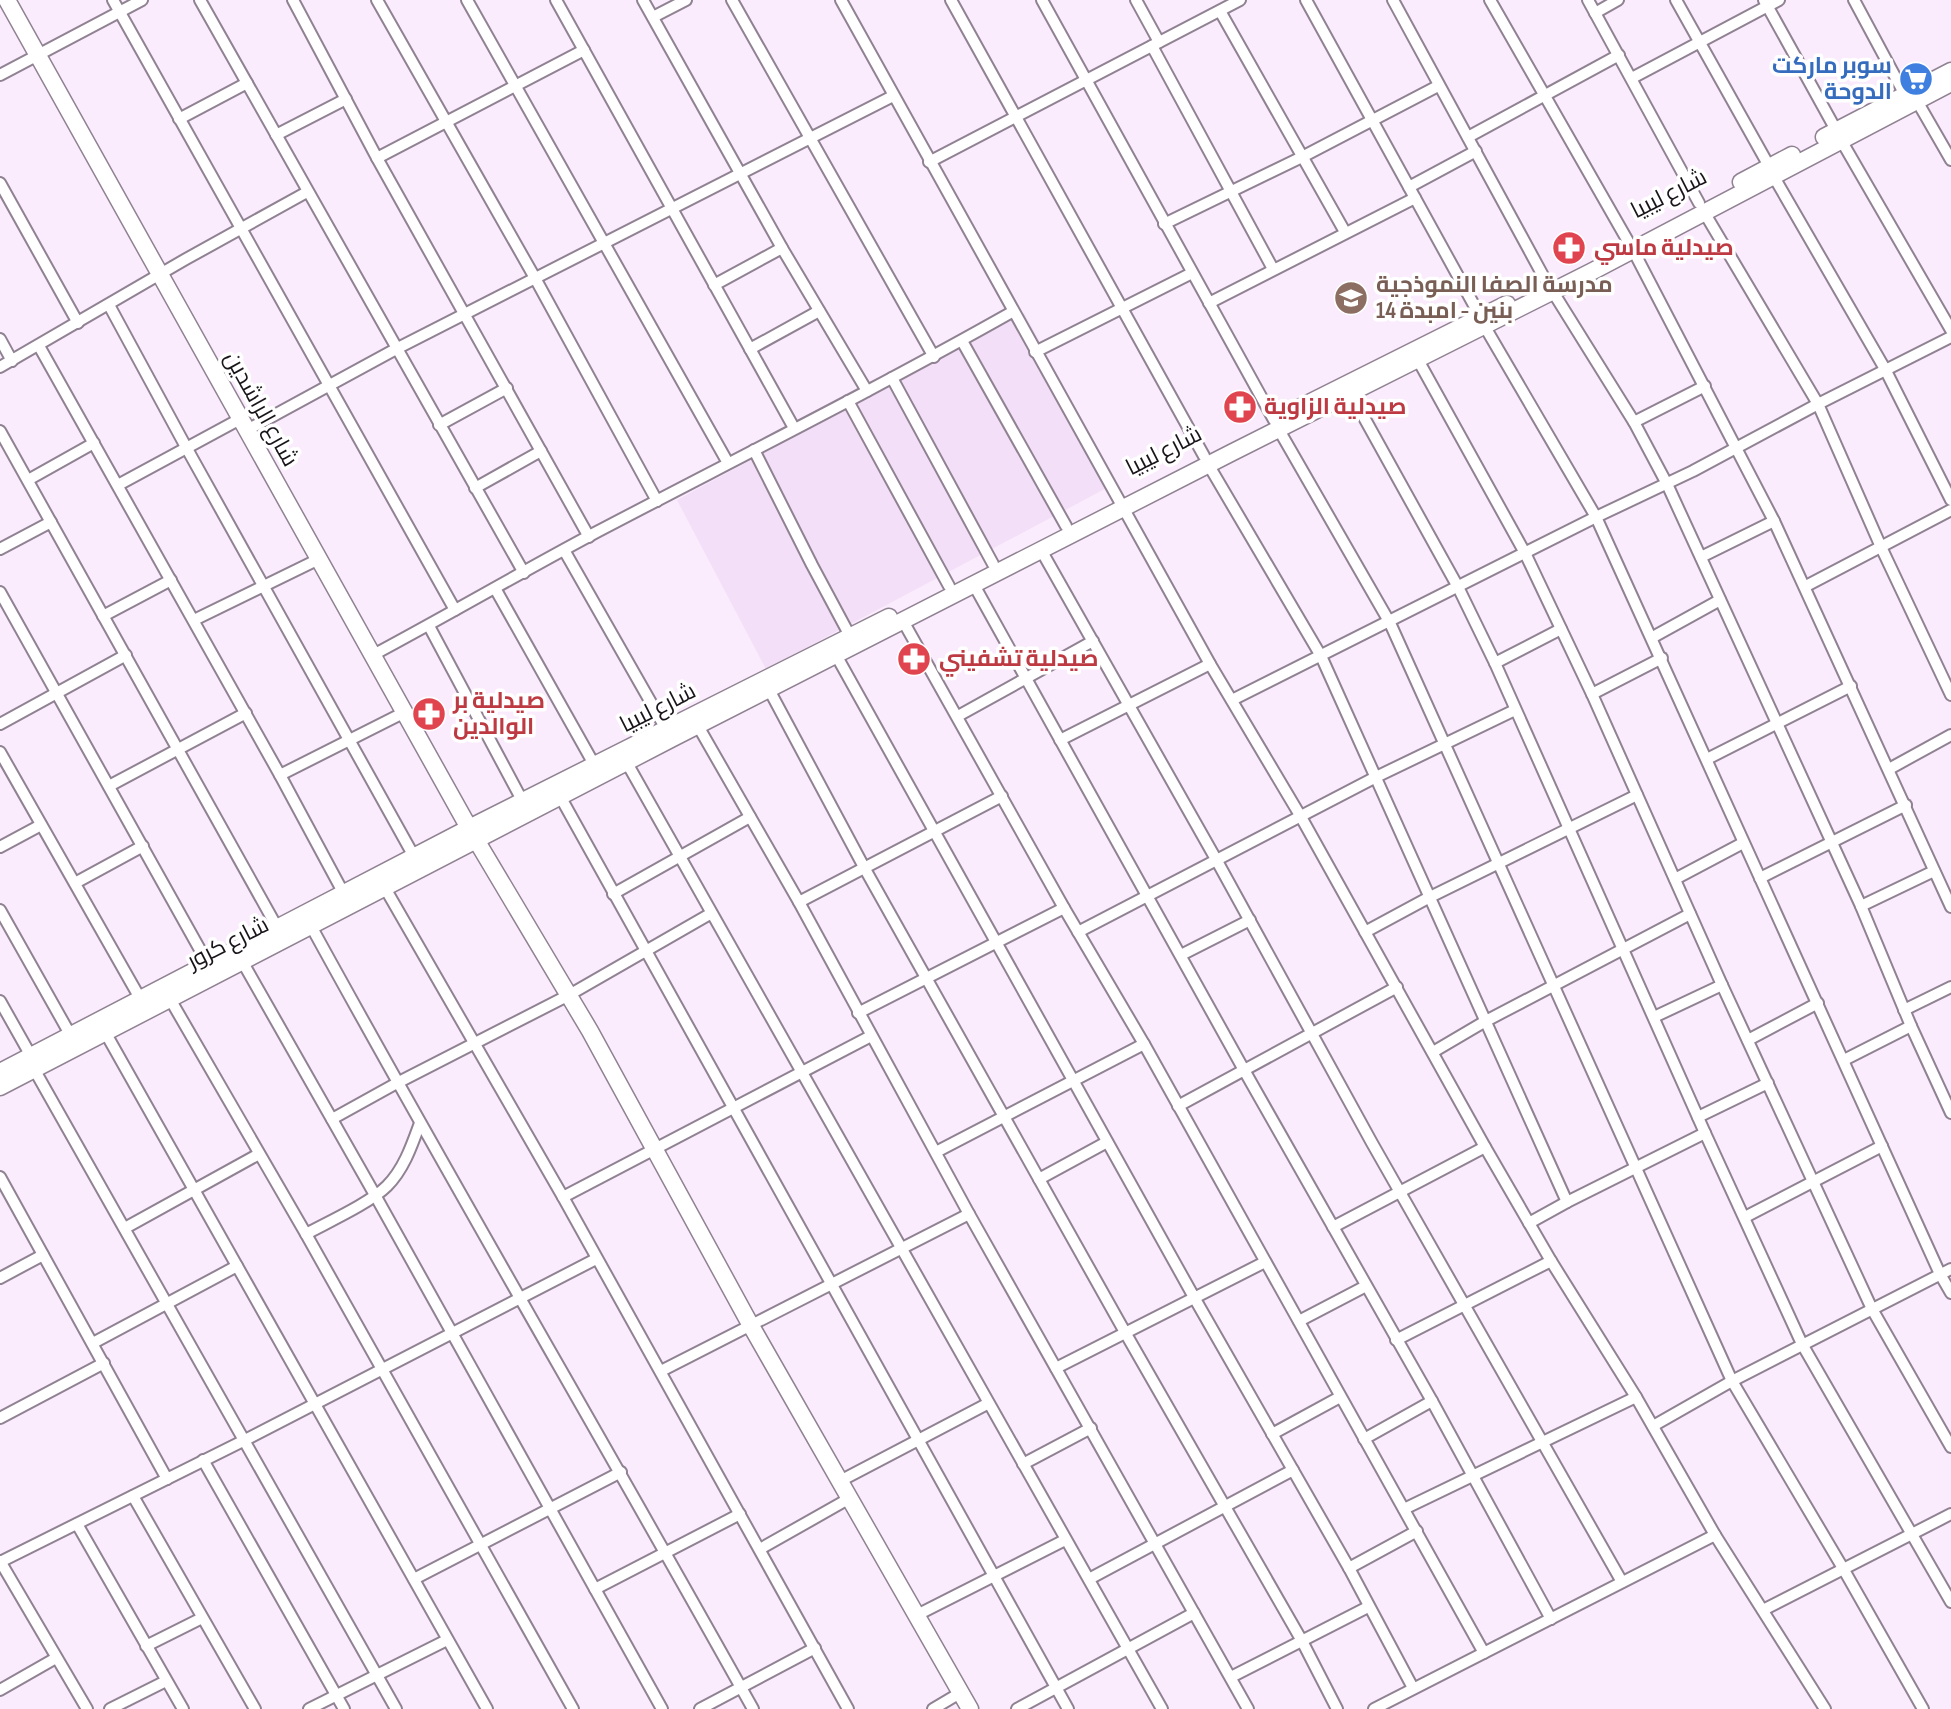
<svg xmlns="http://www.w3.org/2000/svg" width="1951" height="1709" font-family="'Sofia Sans Condensed',Cairo,sans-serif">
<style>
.built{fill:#f3dff7}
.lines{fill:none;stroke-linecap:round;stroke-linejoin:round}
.street-casing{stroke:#908292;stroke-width:14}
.secondary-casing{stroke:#908292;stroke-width:19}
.street{stroke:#fff;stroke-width:10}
.secondary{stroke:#fff;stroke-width:16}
.labels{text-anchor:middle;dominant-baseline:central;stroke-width:7;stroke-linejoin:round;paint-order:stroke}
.shop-label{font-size:23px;font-weight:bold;fill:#366cbe;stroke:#fff;text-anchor:end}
.street-label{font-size:23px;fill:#19141a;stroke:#fff}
.health-label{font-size:23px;font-weight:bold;fill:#be3a42;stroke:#fff;text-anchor:start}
.education-label{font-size:23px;font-weight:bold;fill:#785e54;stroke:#fff;text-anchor:start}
</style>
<rect width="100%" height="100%" fill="#faebfd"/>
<!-- built -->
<polygon class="built" points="1024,313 1116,483 766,669 677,500"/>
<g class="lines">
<!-- street casing -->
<g class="street-casing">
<g id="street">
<polyline points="113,0 455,610"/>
<polyline points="200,0 524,573"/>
<polyline points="293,0 377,158 589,537"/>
<polyline points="377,0 535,278 657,501"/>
<polyline points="467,0 728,463"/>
<polyline points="556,0 794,428"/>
<polyline points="643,0 782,248 867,391"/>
<polyline points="732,0 934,357"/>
<polyline points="841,0 1210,664 1301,817 1485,1147 1551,1261 1636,1397 1715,1535 1825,1709"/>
<polyline points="951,0 1204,456"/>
<polyline points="1042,0 1274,420"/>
<polyline points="1136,0 1159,42"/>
<polyline points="1306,0 1480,316"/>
<polyline points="1393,0 1547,283"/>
<polyline points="1490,0 1633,250 1774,521 1951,907"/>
<polyline points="1588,0 1699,203"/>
<polyline points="1676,0 1769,166"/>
<polyline points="1764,0 1836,130"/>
<polyline points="1854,0 1905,95"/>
<polyline points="1220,11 1345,232"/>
<polyline points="1595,13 1618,0"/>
<polyline points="653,17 686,0"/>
<polyline points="1152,46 1273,269"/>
<polyline points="0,75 142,0"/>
<polyline points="1632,78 1779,0"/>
<polyline points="1917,101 1951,160"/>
<polyline points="179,119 247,83"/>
<polyline points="276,135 346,99"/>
<polyline points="1468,137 1619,55"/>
<polyline points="1841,140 1951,330"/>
<polyline points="377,158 584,50"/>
<polyline points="929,162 1240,0"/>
<polyline points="1774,177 1885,369 1951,500"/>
<polyline points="0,183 78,323"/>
<polyline points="1409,187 1476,151"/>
<polyline points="1704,212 1818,404 1881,547 1951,695"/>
<polyline points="1164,224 1302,157 1438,86"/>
<polyline points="714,285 782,248"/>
<polyline points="1553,292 1634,422 1667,484 1861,906 1911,1026 1951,1113"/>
<polyline points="1209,303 1415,198"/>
<polyline points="109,305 186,447 416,860"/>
<polyline points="1485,327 1596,517 1940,1274 1951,1293"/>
<polyline points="0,339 12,361"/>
<polyline points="962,341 1066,526"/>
<polyline points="39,346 280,775 344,894"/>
<polyline points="750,349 819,311"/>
<polyline points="1035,352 1192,273"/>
<polyline points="1418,360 1525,553 1592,694 1722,985 1872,1309 1951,1447"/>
<polyline points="0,367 186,259 307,192"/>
<polyline points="892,378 993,564"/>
<polyline points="1351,394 1458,587 1495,663 1705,1133 1802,1344 1951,1602"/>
<polyline points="848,401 949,586"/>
<polyline points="1634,422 1705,386"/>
<polyline points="439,425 507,388"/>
<polyline points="247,430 396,349 893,96"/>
<polyline points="1279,430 1390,623 1732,1381 1844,1570 1923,1709"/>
<polyline points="0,431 278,929"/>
<polyline points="754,450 812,565 850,636"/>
<polyline points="1208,464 1321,656 1567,1202 1705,1133"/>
<polyline points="28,480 94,443"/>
<polyline points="118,485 240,419"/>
<polyline points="475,488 541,451"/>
<polyline points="0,549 51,522"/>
<polyline points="564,550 666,729"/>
<polyline points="1041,550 1217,861 1372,1143 1622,1582"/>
<polyline points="1701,557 1774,521"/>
<polyline points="974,585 1244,1070 1432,1401 1551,1619"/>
<polyline points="1806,586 1951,510"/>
<polyline points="496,590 595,766"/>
<polyline points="0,592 208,964"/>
<polyline points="103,616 171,580"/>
<polyline points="194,620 319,559"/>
<polyline points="903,621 1064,908 1144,1044 1484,1653"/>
<polyline points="429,626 523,802"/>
<polyline points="1653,637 1720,600"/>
<path d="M 373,655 C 446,616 518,574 591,535 C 732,461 874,390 1012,312"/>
<polyline points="836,655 1195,1299 1349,1568 1413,1688"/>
<polyline points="1495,663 1561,629"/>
<polyline points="766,684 865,869 1126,1334 1302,1641 1337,1709"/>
<polyline points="1592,694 1662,658"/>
<polyline points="1232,700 1596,517 1693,471 1818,404 1951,337"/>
<polyline points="958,716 1093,641"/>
<polyline points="0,724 126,655"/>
<polyline points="698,726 799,902 969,1214 1248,1709"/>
<polyline points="1060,740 1210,664"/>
<polyline points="0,752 141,1000"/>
<polyline points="1707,759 1851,686"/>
<path d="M 627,763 C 804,1079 983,1394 1162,1709"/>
<polyline points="1889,769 1951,735"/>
<polyline points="280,775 405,712"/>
<polyline points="109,786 246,713"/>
<polyline points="561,798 1068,1709"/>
<polyline points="0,847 41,825"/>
<polyline points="1760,878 1906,805"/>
<polyline points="1675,879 1743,843"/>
<polyline points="75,883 143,846"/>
<polyline points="385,888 563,1197 848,1709"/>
<polyline points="613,894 750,817"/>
<polyline points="799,902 1002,796"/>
<polyline points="1861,906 1934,871"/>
<polyline points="0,910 71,1036"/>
<path d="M 311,926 C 455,1189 607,1447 753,1709"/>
<polyline points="1078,932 1376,777 1515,710"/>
<polyline points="1365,932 1428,898 1637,795"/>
<polyline points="1181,955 1250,920"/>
<polyline points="242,961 375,1195 662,1709"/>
<polyline points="170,999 306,1234 573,1709"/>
<polyline points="0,1001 31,1056"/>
<polyline points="1904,1010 1951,987"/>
<polyline points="858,1013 1064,908"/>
<polyline points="1654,1017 1722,985"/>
<polyline points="105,1032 487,1709"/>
<polyline points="1748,1040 1818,1003"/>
<polyline points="1433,1052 1484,1022 1690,914"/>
<polyline points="1844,1060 1911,1026"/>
<polyline points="34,1069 396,1709"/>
<polyline points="1178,1106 1397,987"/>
<polyline points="1698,1117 1768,1083"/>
<polyline points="332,1119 397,1083 569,995 710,914"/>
<polyline points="936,1152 1144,1044"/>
<polyline points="0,1177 167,1479"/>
<polyline points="1039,1179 1107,1142"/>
<polyline points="563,1197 871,1036"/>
<polyline points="1745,1217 1882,1146"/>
<polyline points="1529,1223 1567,1202"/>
<polyline points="1333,1227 1485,1147"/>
<polyline points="125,1228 259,1154"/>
<path d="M 306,1234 C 328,1222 370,1203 387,1186 C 404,1169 412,1145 420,1123"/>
<polyline points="0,1278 43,1255"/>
<polyline points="1299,1321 1366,1286"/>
<polyline points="1396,1340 1551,1261"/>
<polyline points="93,1343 237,1266"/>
<polyline points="1056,1368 1265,1262"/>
<polyline points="661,1371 969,1214"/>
<polyline points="0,1418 104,1363"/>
<polyline points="1653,1426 1732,1381 1951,1269"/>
<polyline points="1272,1434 1340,1397"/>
<polyline points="1364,1439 1432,1401"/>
<polyline points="203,1460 344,1709"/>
<polyline points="1023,1464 1091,1428"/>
<polyline points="840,1481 987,1404"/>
<polyline points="133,1496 255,1709"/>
<polyline points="1404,1509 1636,1397"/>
<polyline points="77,1524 183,1709"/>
<polyline points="760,1549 850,1498"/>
<polyline points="0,1561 87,1709"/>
<polyline points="0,1562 245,1440 596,1259"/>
<polyline points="1349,1568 1417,1531"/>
<polyline points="414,1579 621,1472"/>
<polyline points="1089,1579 1293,1470"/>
<polyline points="595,1589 740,1514"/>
<polyline points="1763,1610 1951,1514"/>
<polyline points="917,1615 1065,1540"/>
<polyline points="146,1646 202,1618"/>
<polyline points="1231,1677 1368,1607"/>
<polyline points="0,1690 56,1658"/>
<polyline points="110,1709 166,1681"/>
<polyline points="309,1709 447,1640"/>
<polyline points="700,1709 815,1648"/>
<polyline points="933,1709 960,1693"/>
<polyline points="1017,1709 1194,1613"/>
<polyline points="1374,1709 1715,1535"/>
</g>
</g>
<!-- secondary casing -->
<g class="secondary-casing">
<g id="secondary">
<polyline points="7,0 469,828 590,1031 750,1324 970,1709"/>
<polyline points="1824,137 1951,71"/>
<polyline points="1741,182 1792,155"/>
<polyline points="1289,413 1507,304"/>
<polyline points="0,1072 469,828 889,617"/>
<polyline points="0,1087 673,738 1231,453 1591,272 1951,83"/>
</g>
</g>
<!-- street -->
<use href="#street" class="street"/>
<!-- secondary -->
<use href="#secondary" class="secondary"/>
</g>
<!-- icons -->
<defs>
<g id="supermarket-disc" transform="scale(1.75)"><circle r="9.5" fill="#3f7fe0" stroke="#fff"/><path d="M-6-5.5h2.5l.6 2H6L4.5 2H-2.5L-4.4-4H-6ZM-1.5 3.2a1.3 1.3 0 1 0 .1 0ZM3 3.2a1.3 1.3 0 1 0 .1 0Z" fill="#fff"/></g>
<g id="pharmacy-disc" transform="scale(1.75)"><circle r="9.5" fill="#e0444e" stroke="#fff"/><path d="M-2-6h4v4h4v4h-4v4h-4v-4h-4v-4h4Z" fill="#fff"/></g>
<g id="school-disc" transform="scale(1.75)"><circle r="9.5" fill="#8d6e63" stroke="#fff"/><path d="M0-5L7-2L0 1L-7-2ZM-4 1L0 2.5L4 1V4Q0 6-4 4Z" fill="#fff"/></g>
</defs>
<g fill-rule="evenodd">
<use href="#supermarket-disc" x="1916" y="79"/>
<use href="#pharmacy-disc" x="1569" y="248"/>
<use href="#school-disc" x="1351" y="298"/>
<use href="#pharmacy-disc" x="1240" y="407"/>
<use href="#pharmacy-disc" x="914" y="659"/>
<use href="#pharmacy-disc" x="429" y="714"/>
</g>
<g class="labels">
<!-- shop labels -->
<g class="shop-label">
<text x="1892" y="66">سوبر ماركت<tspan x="1892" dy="26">الدوحة</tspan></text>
</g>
<!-- street labels -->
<g class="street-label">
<text transform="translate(1669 194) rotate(-27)">شارع ليبيا</text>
<text transform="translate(261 409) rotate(61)">شارع الراشدين</text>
<text transform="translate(1164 451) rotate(-27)">شارع ليبيا</text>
<text transform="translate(658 708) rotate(-27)">شارع ليبيا</text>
<text transform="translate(228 943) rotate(-27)">شارع كرور</text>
</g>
<!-- health labels -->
<g class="health-label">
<text x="1594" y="248">صيدلية ماسي</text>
<text x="1264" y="407">صيدلية الزاوية</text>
<text x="939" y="659">صيدلية تشفيني</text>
<text x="453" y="701">صيدلية بر<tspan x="453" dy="26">الوالدين</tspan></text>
</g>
<!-- education labels -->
<g class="education-label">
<text x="1376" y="285">مدرسة الصفا النموذجية<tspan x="1376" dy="26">بنين - امبدة 14</tspan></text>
</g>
</g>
</svg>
